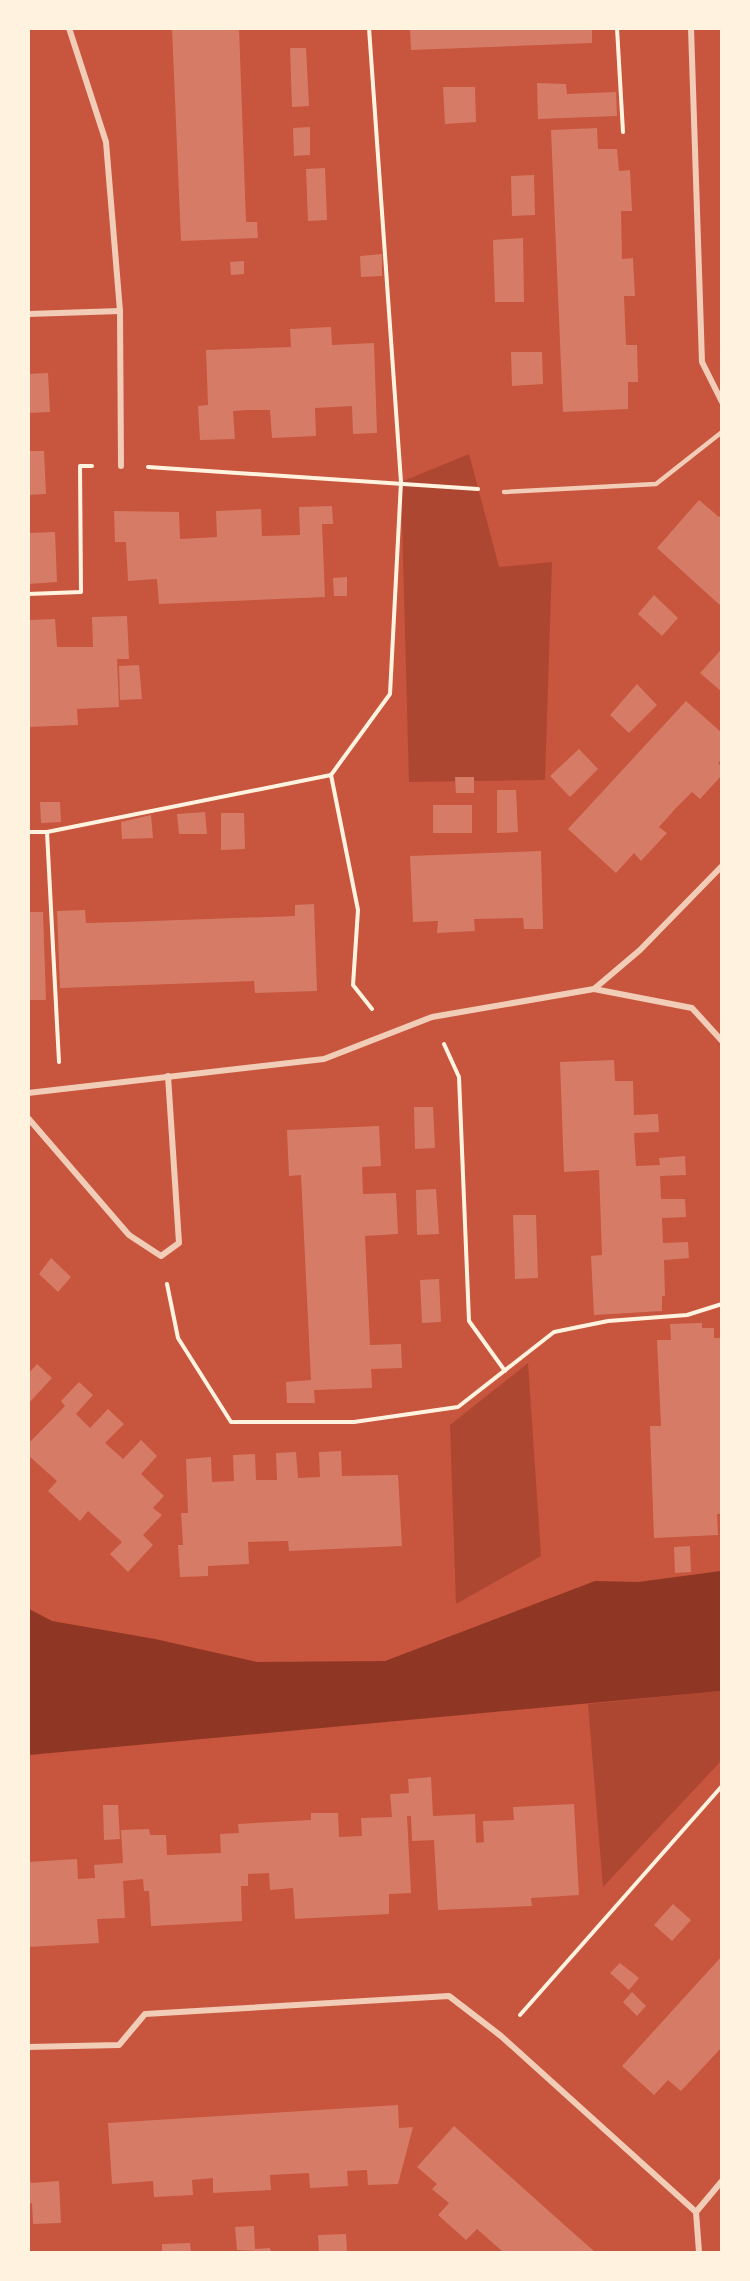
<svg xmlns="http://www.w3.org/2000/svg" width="750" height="2281" font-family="Overpass,sans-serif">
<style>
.green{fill:#ae4732}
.water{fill:#8f3625}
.building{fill:#d67c66}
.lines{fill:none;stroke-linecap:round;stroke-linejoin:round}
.path{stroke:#fff3e0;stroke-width:4}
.service{stroke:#f1ccb7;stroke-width:4.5}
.minor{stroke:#f1ccb7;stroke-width:6}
</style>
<rect width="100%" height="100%" fill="#c8553d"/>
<!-- green -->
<g class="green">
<polygon points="469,454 499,567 552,562 545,780 409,782 401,482"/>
<polygon points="528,1363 541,1556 456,1604 450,1425"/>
<polygon points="721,1691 721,1761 603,1887 588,1704"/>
</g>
<!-- water -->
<polygon class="water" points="721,1571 721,1691 29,1755 29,1609 52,1621 155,1639 257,1662 385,1661 595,1581 638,1582"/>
<!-- building -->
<g class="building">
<polygon points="172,28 239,28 246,222 257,222 258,238 181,241"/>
<polygon points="410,28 592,28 592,43 411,50"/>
<polygon points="290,48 306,48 309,106 292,107"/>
<polygon points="537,83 566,84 567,94 616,92 617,116 538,119"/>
<polygon points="443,87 475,87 476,122 445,124"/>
<polygon points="310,127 310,155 294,156 293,128"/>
<polygon points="597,128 598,149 617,149 619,171 630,170 632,211 621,211 622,259 633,258 635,296 624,296 625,321 626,345 637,345 638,382 628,382 628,409 563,412 551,130"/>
<polygon points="325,168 327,220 308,221 306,169"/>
<polygon points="534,175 535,215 512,216 511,176"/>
<polygon points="523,238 524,302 495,302 493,240"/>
<polygon points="382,254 382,276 361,277 360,256"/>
<polygon points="244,261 244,274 231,275 230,262"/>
<polygon points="331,327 332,345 374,343 377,433 353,434 352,406 315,408 316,436 272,438 270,410 248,410 233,411 235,439 200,440 198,406 208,405 206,350 291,347 290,329"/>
<polygon points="511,352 542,352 543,384 512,386"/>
<polygon points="48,373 50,412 28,413 28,374"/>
<polygon points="28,451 44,451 46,494 28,495"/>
<polygon points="699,500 719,517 722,514 722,607 657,548"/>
<polygon points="332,506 333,524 322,524 325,597 159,604 157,579 128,581 126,542 115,542 114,511 179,512 180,539 217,537 216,511 261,509 262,536 300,535 299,507"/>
<polygon points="55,532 57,582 28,584 28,533"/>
<polygon points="347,577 347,596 334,596 333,578"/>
<polygon points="654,595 678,618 662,636 638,614"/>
<polygon points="127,616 129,659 117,659 119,707 77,709 78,725 28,727 28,620 55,619 57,647 93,647 92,617"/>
<polygon points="720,651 722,652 722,692 700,673"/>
<polygon points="139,665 142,699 120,700 119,666"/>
<polygon points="637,684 657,705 629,733 610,715"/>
<polygon points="686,701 722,733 722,759 718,763 722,766 722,775 700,799 692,792 676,808 659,827 667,833 641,861 634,853 616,873 568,829"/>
<polygon points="579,749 598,769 570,797 550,776"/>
<polygon points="455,777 474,777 474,793 456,793"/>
<polygon points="497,790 516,790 518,832 497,833"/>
<polygon points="40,802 60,802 61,822 41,823"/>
<rect x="433" y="805" width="39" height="28"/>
<polygon points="205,812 207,834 179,834 177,814"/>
<polygon points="221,813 244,813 245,849 221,850"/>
<polygon points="151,815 153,838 122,839 121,822"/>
<polygon points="541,851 543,929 524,929 523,918 474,919 475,931 437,933 438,921 413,922 410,856"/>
<polygon points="314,904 317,991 255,993 254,981 60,988 57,911 85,910 86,923 124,922 295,916 295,905"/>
<polygon points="28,912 43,912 46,1000 28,1000"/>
<polygon points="614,1060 615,1081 633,1081 634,1115 658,1114 659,1132 634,1133 636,1166 660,1165 659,1158 685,1156 686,1175 660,1176 661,1199 685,1199 686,1217 662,1218 663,1243 688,1242 689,1258 664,1260 665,1296 662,1296 662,1311 594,1315 591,1256 602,1255 599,1170 564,1172 560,1062"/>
<polygon points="414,1107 433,1107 435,1148 415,1149"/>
<polygon points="379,1126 381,1166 362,1167 363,1194 396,1193 398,1234 365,1236 370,1345 401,1344 402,1368 371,1369 372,1388 314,1390 315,1403 287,1403 286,1382 311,1380 301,1175 289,1176 287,1130"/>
<polygon points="436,1189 439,1234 417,1235 416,1190"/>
<polygon points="513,1215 536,1215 538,1278 515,1279"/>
<polygon points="51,1258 71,1277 58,1292 39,1274"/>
<polygon points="439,1279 441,1322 422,1323 420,1280"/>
<polygon points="702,1323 702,1328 714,1328 714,1338 722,1338 722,1514 717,1514 718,1535 654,1538 650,1426 661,1426 657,1340 671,1340 670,1324"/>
<polygon points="37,1364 52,1378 28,1404 28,1374"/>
<polygon points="79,1382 93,1395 76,1414 90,1428 108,1409 124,1424 105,1443 123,1459 141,1440 157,1456 141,1474 164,1496 153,1508 162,1515 143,1535 153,1545 128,1572 110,1554 122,1542 88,1511 80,1521 48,1491 57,1481 28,1455 28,1444 65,1406 61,1401"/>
<polygon points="341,1451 342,1476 398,1475 402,1546 289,1551 288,1541 248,1542 249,1564 208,1566 208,1576 180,1577 178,1545 183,1545 181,1513 188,1513 186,1459 211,1457 212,1482 234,1481 233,1455 255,1454 256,1480 277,1480 276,1453 296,1452 298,1478 320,1477 319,1452"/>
<polygon points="690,1546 691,1572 675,1573 674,1547"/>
<polygon points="431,1777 433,1816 475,1814 476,1843 484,1842 483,1821 514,1820 513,1807 574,1804 579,1895 531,1898 532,1906 438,1910 434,1840 412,1841 411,1816 407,1816 411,1893 389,1894 389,1914 295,1919 293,1888 270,1890 269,1873 248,1874 248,1886 241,1886 242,1921 151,1926 149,1891 144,1891 143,1879 123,1881 125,1918 97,1919 99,1943 28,1947 28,1862 77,1859 78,1879 95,1878 94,1865 123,1863 121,1830 149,1829 150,1835 166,1835 167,1855 221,1853 220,1834 239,1833 238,1824 311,1820 311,1813 338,1813 339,1837 362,1836 361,1818 392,1817 390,1794 409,1793 408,1779"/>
<polygon points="103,1805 118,1805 120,1839 104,1840"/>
<polygon points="673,1904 691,1920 672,1941 654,1925"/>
<polygon points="722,1956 722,2047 681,2091 668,2080 654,2095 622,2066"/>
<polygon points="620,1963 639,1978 629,1990 610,1973"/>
<polygon points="632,1992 646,2006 637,2016 623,2002"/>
<polygon points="398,2105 399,2128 413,2127 398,2184 368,2185 367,2170 347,2171 348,2186 310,2188 309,2173 270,2175 271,2190 213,2193 213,2178 192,2180 193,2195 173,2196 154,2197 153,2181 112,2184 108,2123"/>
<polygon points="454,2126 561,2222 595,2252 503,2252 477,2229 466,2240 438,2215 449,2203 432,2189 437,2184 417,2167"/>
<polygon points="28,2174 31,2183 59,2181 61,2223 33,2224 32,2203 28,2204"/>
<polygon points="254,2226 255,2249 270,2248 271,2252 237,2250 235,2227"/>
<polygon points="346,2234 347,2252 319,2252 318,2235"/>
<polygon points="190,2243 191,2252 162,2252 162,2244"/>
</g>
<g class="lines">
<!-- path -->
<g class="path">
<polyline points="369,28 401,482 390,694 331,775 358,910 353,985 372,1009"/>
<polyline points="617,28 623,132"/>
<polyline points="148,467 478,489"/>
<polyline points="28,594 81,592 80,466 92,466"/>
<polyline points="28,832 47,832 331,775"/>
<polyline points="47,832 59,1062"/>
<polyline points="444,1044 459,1077 469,1321 505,1371"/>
<polyline points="167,1284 178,1338 231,1422 354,1422 458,1407 554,1332 608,1321 687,1315 722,1304"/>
<polyline points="520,2015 722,1786"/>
</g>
<!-- service -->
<polyline class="service" points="504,492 656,484 722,432"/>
<!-- minor -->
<g class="minor">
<polyline points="69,28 106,142 120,311 121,466"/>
<polyline points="691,28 702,362 722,402"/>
<polyline points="28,314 120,311"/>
<polyline points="594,989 692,1008 722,1041"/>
<polyline points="28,1093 324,1059 432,1017 594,989 640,950 722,866"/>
<polyline points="28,1118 129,1235 161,1256 179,1243 168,1076"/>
<polyline points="28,2047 119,2045 145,2014 449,1996 501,2036 696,2212 699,2252"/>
<polyline points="696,2212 722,2181"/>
</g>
</g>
<!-- border -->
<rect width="750" height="2281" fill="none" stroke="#fff3e0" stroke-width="60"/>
</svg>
